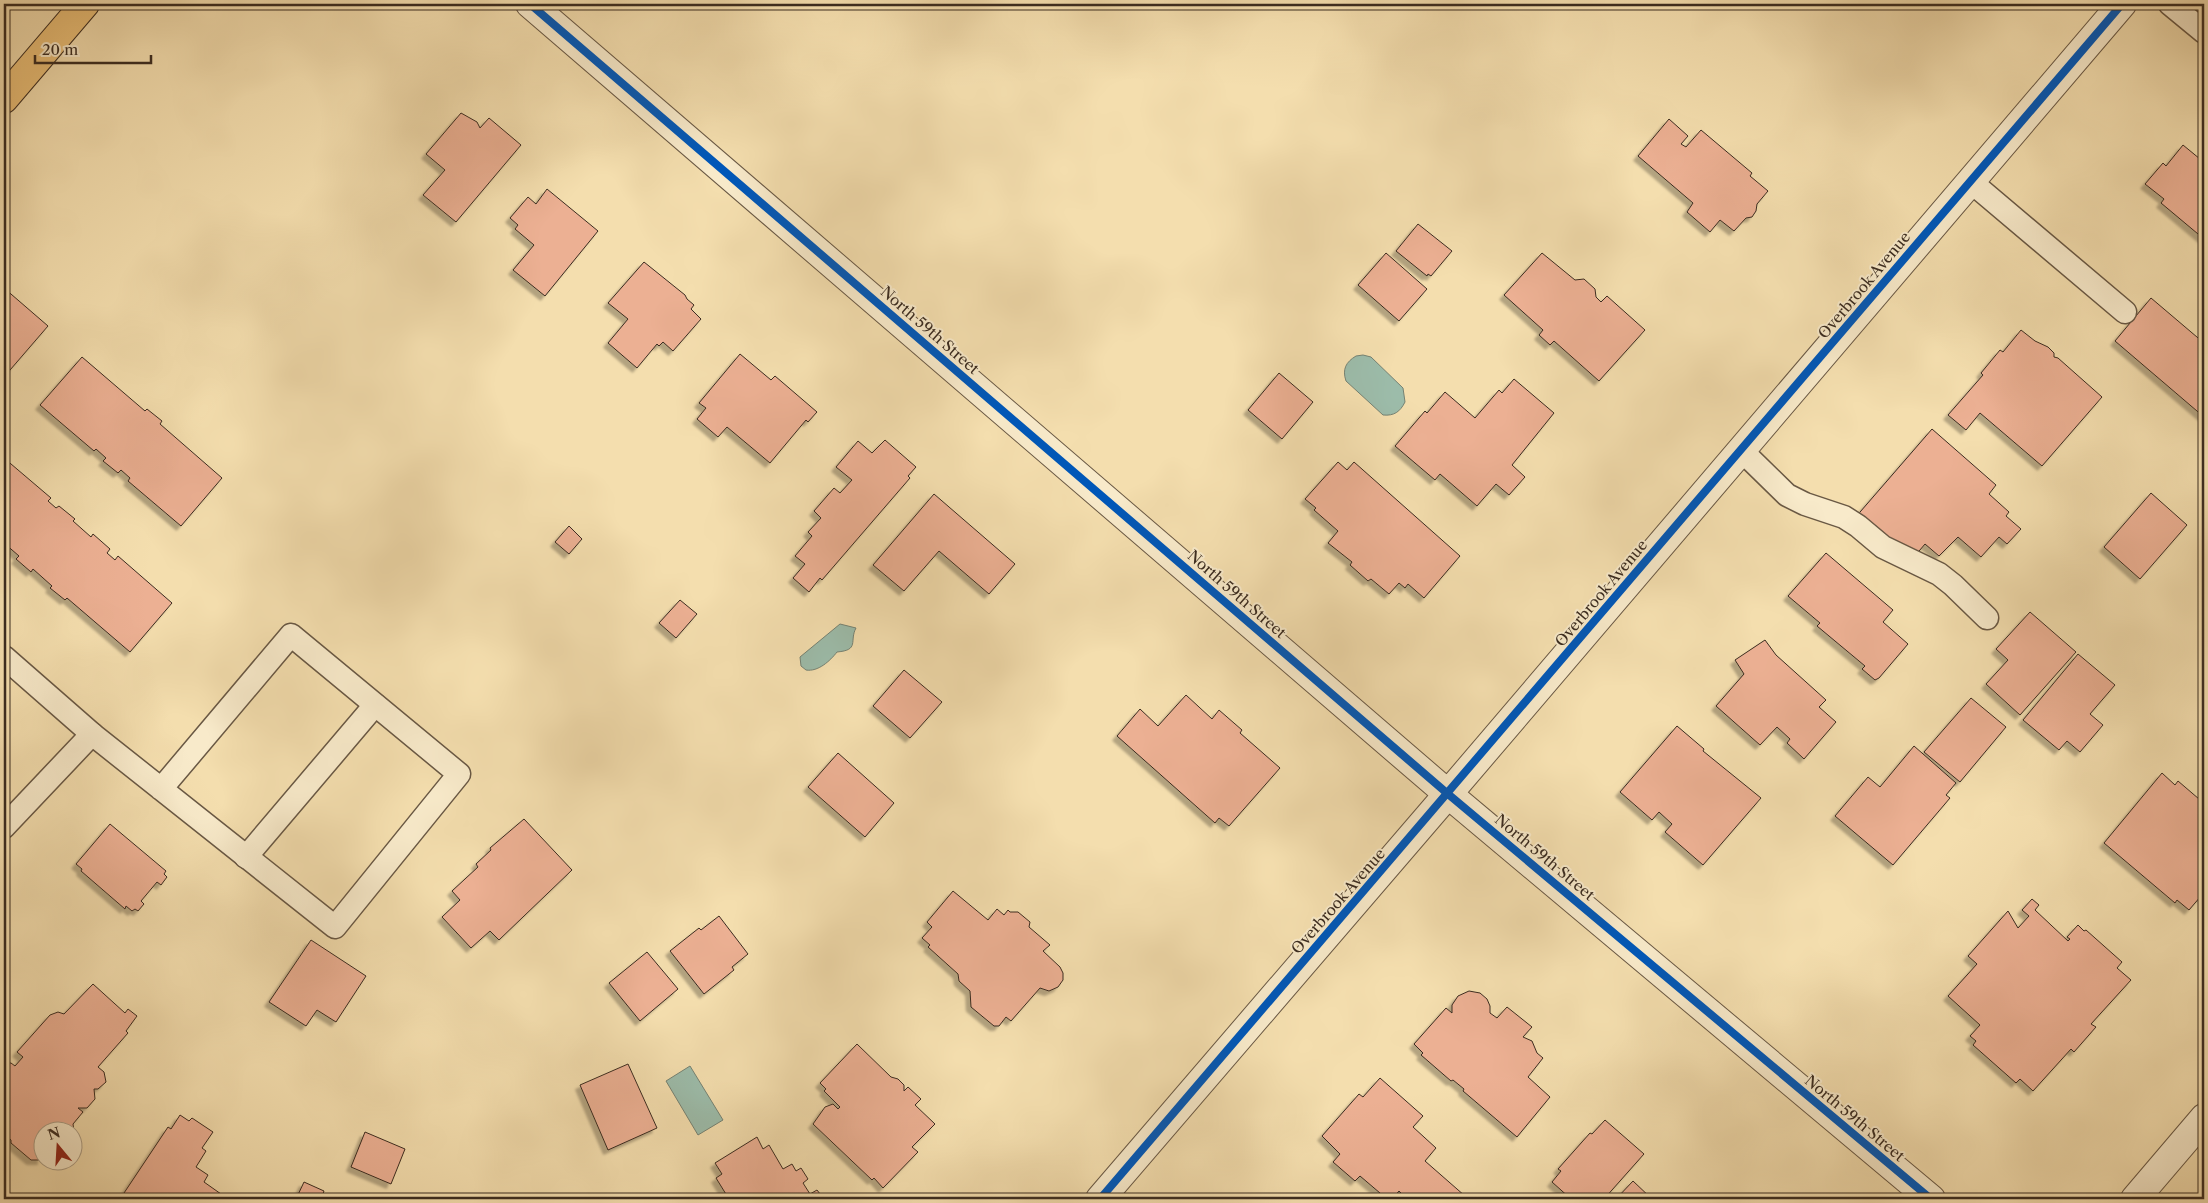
<svg xmlns="http://www.w3.org/2000/svg" width="2208" height="1203" font-family="'Libre Caslon Text',serif">
<style>
.water{fill:#9cbcaa;stroke:#758273}
.building{fill:#ecb093;stroke:#3b2c20;filter:url(#shadow)}
.lines{fill:none;stroke-linecap:round;stroke-linejoin:round}
.service-casing{stroke:#695844;stroke-width:25}
.minor-casing{stroke:#695844;stroke-width:30}
.tertiary-casing{stroke:#695844;stroke-width:30}
.trunk-casing{stroke:#3b2c20;stroke-width:30}
.service{stroke:#f8eaca;stroke-width:22}
.minor{stroke:#f8eaca;stroke-width:28}
.tertiary{stroke:#f8eaca;stroke-width:28}
.trunk{stroke:#eabf77;stroke-width:28}
.cycleway-casing{stroke:#f8eaca;stroke-width:11}
.cycleway{stroke:#0057b8;stroke-width:8}
.labels{text-anchor:middle;dominant-baseline:central;stroke-width:4;stroke-linejoin:round;paint-order:stroke}
.street-label{font-size:15px;fill:#3b2c20;stroke:#f8eaca}
</style>
<defs>
<filter id="shadow"><feDropShadow dx="-4.5" dy="4.5" stdDeviation="1" flood-color="#0004"/></filter>
</defs>
<rect width="100%" height="100%" fill="#f4deae"/>
<filter id="stains"><feTurbulence type="fractalNoise" baseFrequency=".004" numOctaves="4"/><feColorMatrix values="0 0 0 0 .2 0 0 0 0 .09 0 0 0 0 .02 0 0 0 .5 -.17"/></filter>
<radialGradient id="worn" r=".72"><stop offset=".6" stop-color="#630" stop-opacity="0"/><stop offset="1" stop-color="#630" stop-opacity=".3"/></radialGradient>
<!-- water -->
<g class="water">
<path d="M 1363,355 L 1371,357 L 1403,388 L 1405,402 C 1400,412 1394,416 1383,415 L 1346,381 C 1342,369 1346,362 1356,356 Z"/>
<path d="M 840,624 L 856,628 C 849,641 860,650 837,652 C 830,661 818,672 806,670 L 801,666 L 800,657 Z"/>
<polygon points="690,1066 723,1120 698,1135 666,1081"/>
</g>
<!-- building -->
<g class="building">
<polygon points="461,113 477,122 480,128 489,118 521,145 456,222 423,195 445,170 426,154"/>
<polygon points="1669,119 1688,136 1681,144 1686,147 1701,130 1752,173 1750,176 1768,191 1757,204 1756,211 1752,217 1746,218 1734,231 1720,220 1710,232 1687,212 1693,203 1638,156"/>
<polygon points="2183,145 2200,159 2204,154 2204,239 2161,203 2164,199 2145,184 2163,163 2166,166"/>
<polygon points="547,189 598,231 545,296 513,270 534,245 515,229 518,225 510,218 528,197 536,204"/>
<polygon points="1418,224 1452,251 1431,276 1428,274 1427,276 1396,251"/>
<polygon points="1386,253 1427,289 1399,321 1358,285"/>
<polygon points="1542,253 1575,280 1584,279 1595,289 1596,297 1601,302 1607,296 1645,330 1599,381 1554,341 1550,345 1539,335 1543,330 1504,295"/>
<polygon points="644,262 685,295 687,299 694,305 691,309 701,319 673,351 663,342 659,346 657,344 637,368 608,343 628,319 608,303"/>
<polygon points="4,288 48,326 4,377"/>
<polygon points="2151,298 2204,343 2204,417 2115,341"/>
<polygon points="2021,330 2035,341 2048,347 2054,353 2054,357 2058,358 2102,397 2042,466 1980,413 1966,430 1948,415 1983,375 1981,373 2000,350 2003,352"/>
<polygon points="740,354 771,380 775,376 817,412 808,422 806,420 770,463 727,427 718,437 697,419 706,408 699,403"/>
<polygon points="82,357 145,411 147,409 162,421 160,424 222,478 181,526 128,481 130,478 121,470 118,473 103,461 106,458 96,449 94,451 40,405"/>
<polygon points="1279,373 1313,402 1282,439 1248,410"/>
<polygon points="1514,379 1554,413 1512,465 1525,477 1509,495 1496,484 1477,506 1440,474 1435,480 1395,446 1425,411 1427,413 1445,392 1475,418 1499,390 1502,393"/>
<polygon points="1932,429 1996,485 1989,494 2009,512 2006,516 2021,529 2007,544 1999,537 1981,557 1958,537 1939,556 1925,544 1914,557 1854,519"/>
<polygon points="885,440 916,467 908,476 910,478 822,580 820,578 809,592 793,578 805,564 795,556 812,536 808,532 821,518 814,511 834,488 840,493 852,480 836,467 858,441 872,453"/>
<polygon points="4,458 51,498 48,501 56,508 59,506 75,519 73,521 91,537 93,534 110,549 107,553 115,560 118,556 172,603 130,652 67,598 65,600 50,588 52,586 33,569 31,572 16,559 19,556 4,543"/>
<polygon points="1338,462 1347,470 1354,462 1460,556 1424,598 1408,584 1405,588 1399,583 1389,594 1371,579 1368,581 1350,565 1352,562 1328,543 1338,531 1314,510 1316,508 1305,499"/>
<polygon points="2151,493 2187,525 2140,579 2104,547"/>
<polygon points="934,494 1015,564 989,594 939,551 904,591 873,565"/>
<polygon points="569,526 582,539 569,554 555,542"/>
<polygon points="1826,553 1893,610 1883,622 1908,644 1879,678 1875,680 1862,669 1865,666 1817,626 1820,623 1788,596"/>
<polygon points="680,600 697,614 676,638 659,623"/>
<polygon points="2030,612 2076,652 2020,715 1986,684 2008,660 1996,649"/>
<polygon points="1765,640 1776,655 1826,700 1819,707 1836,722 1804,759 1787,743 1790,739 1777,727 1760,745 1716,706 1744,674 1735,660"/>
<polygon points="2078,654 2115,685 2090,714 2103,725 2080,752 2067,741 2059,750 2023,720"/>
<polygon points="904,670 942,702 910,738 873,706"/>
<polygon points="1186,695 1212,719 1219,710 1242,730 1240,733 1280,768 1229,826 1219,818 1215,823 1117,736 1140,709 1158,726"/>
<polygon points="1971,698 2006,727 1960,782 1924,752"/>
<polygon points="1677,726 1704,749 1703,751 1761,798 1703,865 1665,832 1672,824 1659,812 1652,820 1620,792"/>
<polygon points="1914,746 1956,783 1946,795 1950,798 1893,865 1835,816 1868,777 1880,787"/>
<polygon points="838,753 894,803 865,837 808,787"/>
<polygon points="2162,773 2175,785 2178,781 2199,799 2204,793 2204,898 2201,896 2189,910 2177,900 2175,903 2104,843"/>
<polygon points="524,819 572,870 499,940 490,931 471,948 442,917 460,900 452,891 478,867 476,864 491,850 490,848"/>
<polygon points="110,824 166,871 164,874 167,877 161,885 157,882 141,901 144,904 138,911 135,909 132,911 126,906 125,909 81,871 82,869 76,864"/>
<polygon points="953,891 988,920 997,909 1004,915 1008,910 1010,912 1018,912 1030,922 1029,927 1050,945 1043,951 1060,967 1063,973 1063,980 1058,987 1049,991 1040,988 1011,1021 1006,1017 999,1026 994,1026 971,1007 970,991 959,981 958,974 928,947 930,945 922,938 932,927 927,922"/>
<polygon points="2032,899 2039,905 2035,910 2068,941 2070,939 2067,937 2078,925 2084,931 2086,930 2122,962 2117,968 2131,980 2091,1024 2096,1027 2074,1052 2071,1049 2033,1091 2020,1079 2016,1083 1973,1045 1976,1041 1970,1036 1980,1025 1948,996 1977,964 1968,956 2008,911 2018,928 2029,916 2022,910"/>
<polygon points="719,916 748,954 732,967 734,970 704,994 670,951 699,928 701,930"/>
<polygon points="311,940 366,976 336,1022 317,1010 306,1026 269,1002"/>
<polygon points="647,952 678,989 640,1021 609,983"/>
<polygon points="93,984 125,1013 128,1009 137,1016 126,1031 128,1033 98,1067 104,1072 106,1082 98,1089 94,1089 95,1099 87,1108 78,1108 83,1112 73,1124 75,1139 72,1141 72,1130 42,1130 42,1160 31,1160 11,1143 11,1140 4,1133 4,1063 11,1063 15,1066 23,1057 17,1052 50,1015 58,1012 64,1014"/>
<polygon points="1469,991 1480,993 1487,999 1490,1006 1490,1013 1497,1018 1507,1007 1532,1027 1523,1037 1532,1041 1537,1053 1543,1058 1528,1077 1550,1097 1517,1137 1463,1091 1464,1089 1453,1080 1451,1081 1421,1055 1423,1053 1414,1044 1446,1008 1452,1013 1452,1005 1458,996"/>
<polygon points="857,1044 891,1077 898,1079 904,1085 904,1091 908,1087 921,1099 915,1105 935,1124 912,1147 918,1152 883,1188 874,1178 872,1180 813,1124 825,1107 833,1104 838,1109 840,1107 824,1091 826,1089 820,1083"/>
<polygon points="628,1064 657,1128 608,1150 580,1085"/>
<polygon points="1380,1078 1423,1116 1413,1127 1436,1148 1425,1161 1465,1196 1462,1199 1401,1199 1404,1196 1399,1191 1392,1199 1387,1199 1360,1176 1355,1181 1333,1162 1340,1154 1322,1136 1359,1094 1363,1097"/>
<polygon points="180,1115 189,1121 192,1118 213,1132 202,1148 206,1151 196,1167 208,1175 204,1182 221,1194 217,1199 120,1199 168,1127 171,1129"/>
<polygon points="1605,1120 1644,1154 1604,1199 1571,1199 1552,1182 1561,1171 1558,1169 1590,1133 1592,1134"/>
<polygon points="365,1132 405,1149 391,1184 351,1167"/>
<polygon points="757,1137 763,1149 769,1145 783,1169 792,1164 796,1171 801,1168 808,1179 803,1183 810,1194 817,1190 824,1199 729,1199 716,1178 722,1174 715,1163"/>
<polygon points="1633,1181 1652,1199 1616,1199"/>
<polygon points="304,1182 324,1191 321,1199 296,1199"/>
<polygon points="570,1194 571,1199 545,1199 545,1198"/>
</g>
<g class="lines">
<!-- service casing -->
<g class="service-casing">
<g id="service">
<polyline points="2170,4 2204,32"/>
<polyline points="1970,181 2125,312"/>
<polyline points="1741,450 1787,495 1805,504 1844,517 1858,526 1883,547 1939,574 1953,585 1987,618"/>
<polyline points="4,657 92,734 4,827"/>
<path d="M 92,734 C 173,798 254,863 335,927 L 459,774 L 291,635 L 161,789"/>
<polyline points="246,857 375,705"/>
</g>
</g>
<!-- minor casing -->
<g class="minor-casing">
<g id="minor">
<polyline points="1100,1199 1448,794 1931,1199"/>
<polyline points="2135,1199 2204,1118"/>
</g>
</g>
<!-- tertiary casing -->
<g class="tertiary-casing">
<polyline id="tertiary" points="530,4 1448,794 2122,4"/>
</g>
<!-- trunk casing -->
<g class="trunk-casing">
<polyline id="trunk" points="4,99 85,4"/>
</g>
<!-- service -->
<use href="#service" class="service"/>
<!-- minor -->
<use href="#minor" class="minor"/>
<!-- tertiary -->
<use href="#tertiary" class="tertiary"/>
<!-- trunk -->
<use href="#trunk" class="trunk"/>
<!-- cycleway casing -->
<g class="cycleway-casing">
<g id="cycleway">
<polyline points="530,4 1448,794 1931,1199"/>
<polyline points="1100,1199 2122,4"/>
</g>
</g>
<!-- cycleway -->
<use href="#cycleway" class="cycleway"/>
</g>
<g class="labels">
<!-- street labels -->
<g class="street-label">
<text transform="translate(1864 285) rotate(-50)">Overbrook Avenue</text>
<text transform="translate(930 330) rotate(41)">North 59th Street</text>
<text transform="translate(1601 593) rotate(-50)">Overbrook Avenue</text>
<text transform="translate(1237 594) rotate(41)">North 59th Street</text>
<text transform="translate(1545 857) rotate(40)">North 59th Street</text>
<text transform="translate(1338 901) rotate(-49)">Overbrook Avenue</text>
<text transform="translate(1855 1118) rotate(40)">North 59th Street</text>
</g>
</g>
<!-- margin -->
<rect width="2208" height="1203" fill="none" stroke="#f4deae" stroke-width="20"/>
<rect x="5" y="5" width="2198" height="1193" fill="none" stroke="#3b2c20" stroke-width="2.5"/>
<rect x="10" y="10" width="2188" height="1183" fill="none" stroke="#3b2c20"/>
<!-- north arrow -->
<g transform="translate(58 1146) rotate(342)"><circle r="24" fill="#f8eaca" stroke="#ac9e86"/>
<path d="M0-4L9 19L0 12L-9 19Z" fill="#8f2418"/>
<text y="-8" font-size="14" font-weight="bold" text-anchor="middle" fill="#3b2c20">N</text>
</g>
<!-- scale -->
<path d="M35 55v8h116v-8" fill="none" stroke="#3b2c20" stroke-width="2.5"/>
<text x="42" y="55" font-size="15" fill="#3b2c20" stroke="#f8eaca" stroke-width="4" paint-order="stroke">20 m</text>
<rect width="100%" height="100%" filter="url(#stains)"/>
<rect width="100%" height="100%" fill="url(#worn)"/>
</svg>
